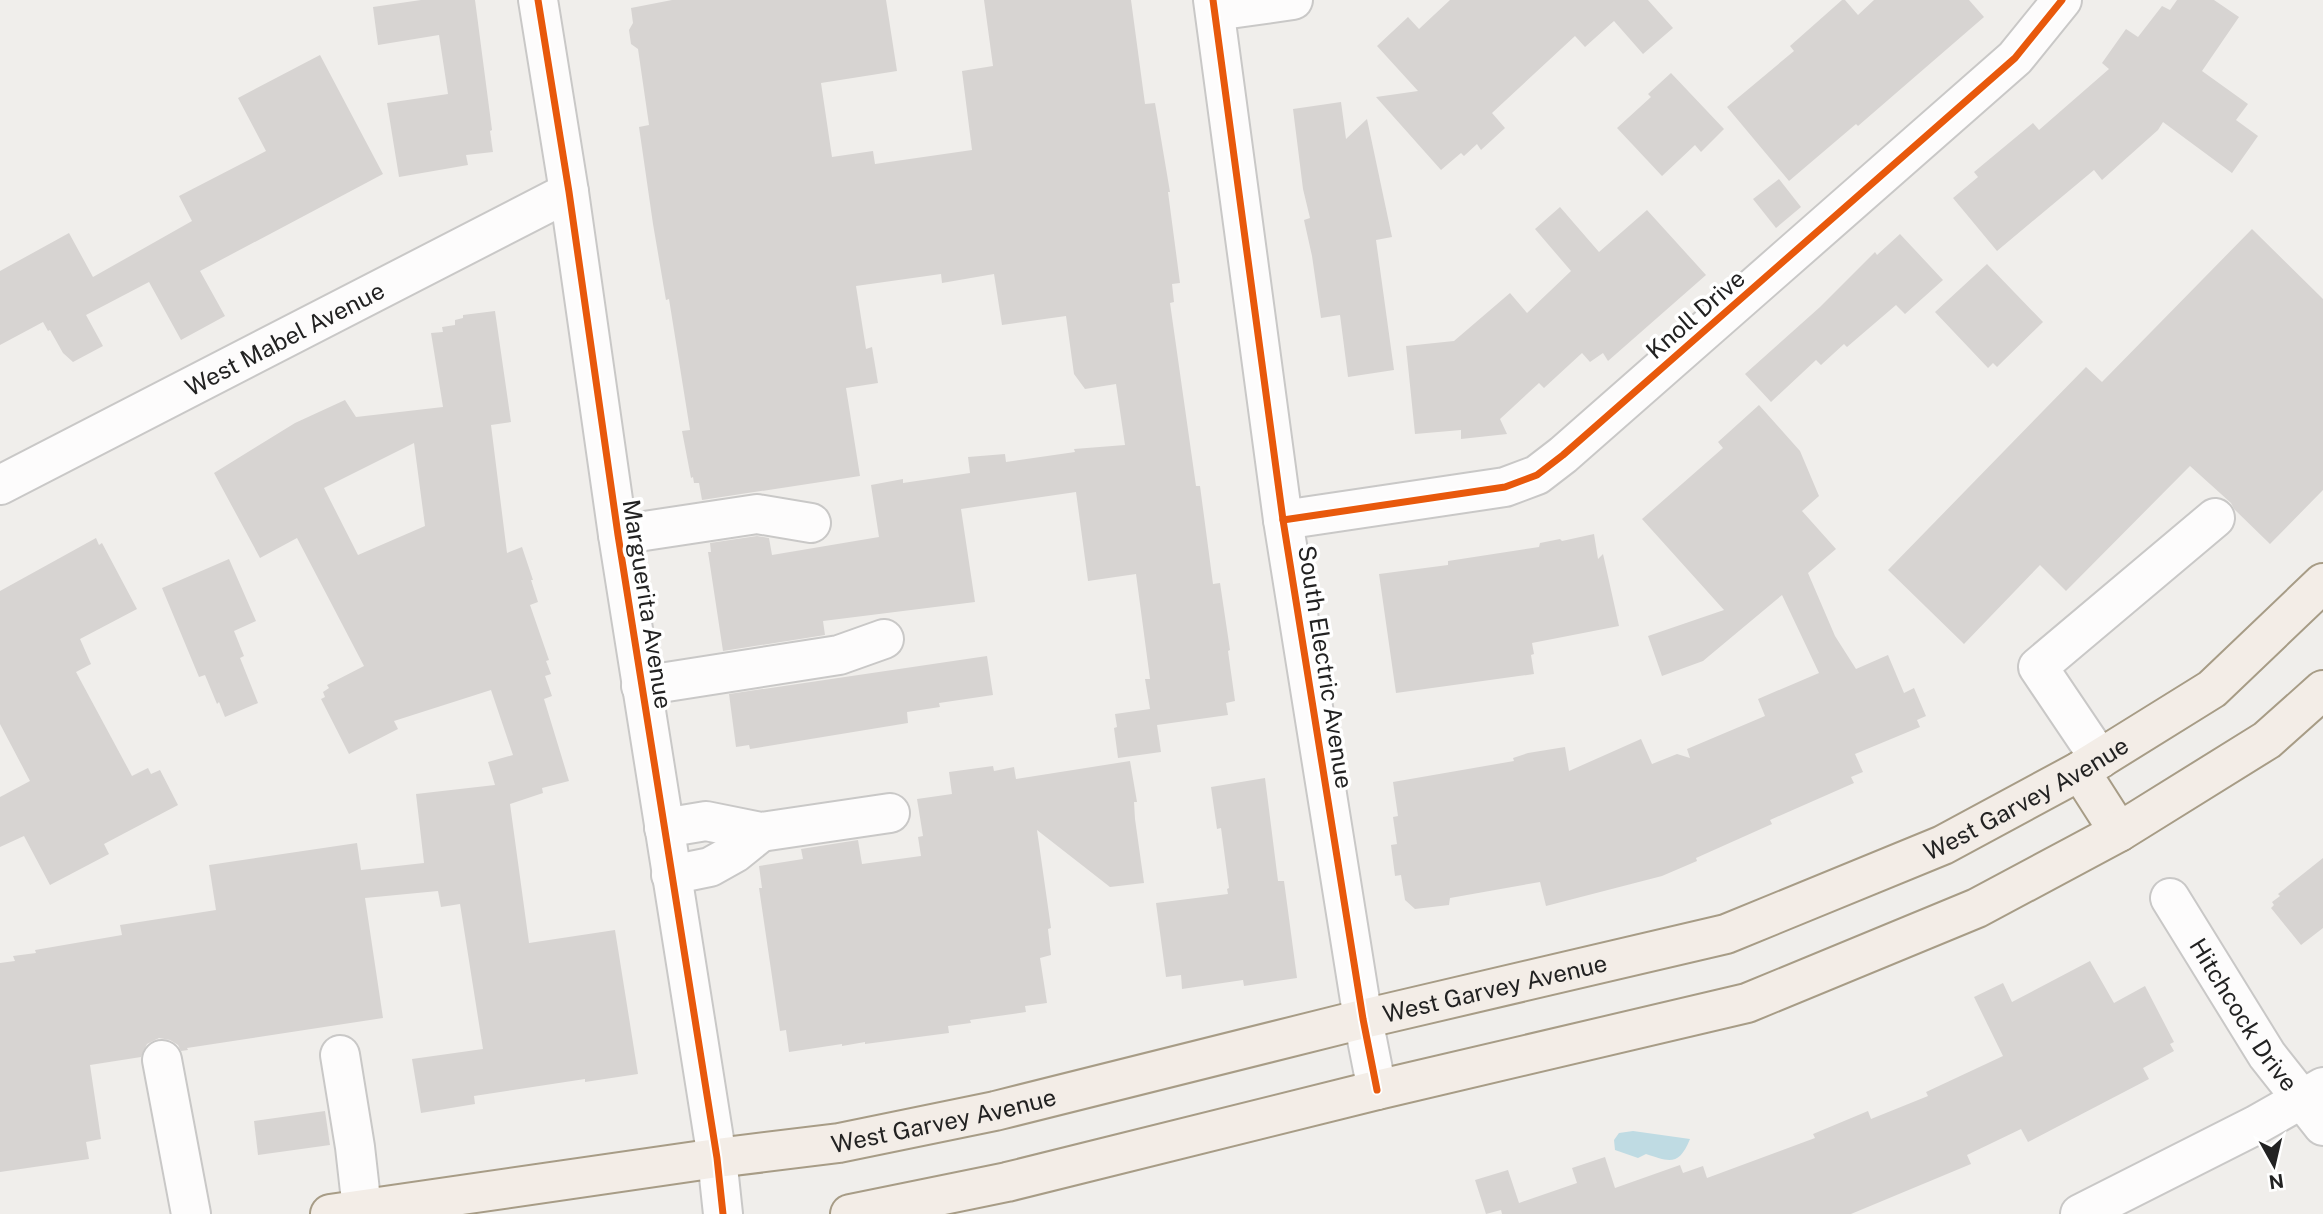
<svg xmlns="http://www.w3.org/2000/svg" width="2323" height="1214" font-family="'Public Sans',sans-serif">
<style>
.water{fill:#bfdbe3}
.building{fill:#d7d4d2;fill-rule:evenodd}
.lines{fill:none;stroke-linecap:round;stroke-linejoin:round}
.minor-casing{stroke:#c9c8c7;stroke-width:42}
.major-casing{stroke:#a79c86;stroke-width:42}
.minor{stroke:#fdfcfc;stroke-width:38}
.major{stroke:#f3ede7;stroke-width:38}
.cycleway-casing{stroke:#fff;stroke-width:11}
.cycleway{stroke:#e8590c;stroke-width:7}
.labels{text-anchor:middle;dominant-baseline:central;stroke-width:7;stroke-linejoin:round;paint-order:stroke}
.street-label{font-size:24px;fill:#222;stroke:#fff}
</style>
<rect width="100%" height="100%" fill="#f0eeeb"/>
<!-- water -->
<path class="water" d="M 1633,1131 L 1690,1139 C 1679,1166 1670,1162 1646,1154 L 1638,1158 L 1615,1150 L 1614,1140 L 1619,1133 Z"/>
<!-- building -->
<g class="building">
<polygon points="421,0 475,0 492,130 490,131 493,152 466,155 468,165 399,177 387,103 448,94 439,35 378,45 373,7"/>
<polygon points="672,0 886,0 897,71 821,83 832,157 873,151 875,164 972,150 962,71 993,66 984,0 1131,0 1145,104 1155,103 1170,192 1168,192 1180,283 1172,284 1174,302 1170,303 1196,486 1200,486 1213,584 1220,583 1230,650 1228,651 1235,701 1226,703 1228,715 1157,725 1161,752 1118,758 1114,728 1117,727 1115,714 1150,709 1145,679 1150,679 1136,574 1088,581 1076,492 961,509 975,602 823,621 825,635 723,651 708,552 711,552 710,543 757,536 769,538 772,555 879,537 871,485 903,479 903,483 970,473 968,457 1005,454 1006,462 1075,452 1074,449 1125,445 1116,384 1085,389 1074,374 1066,316 1002,325 994,274 942,283 941,274 856,286 866,349 872,347 878,383 846,388 860,476 702,500 699,483 694,483 693,477 691,478 682,431 690,430 669,299 666,300 653,224 639,127 649,125 638,49 631,44 629,30 633,23 631,8"/>
<polygon points="1450,0 1648,0 1673,28 1643,54 1614,21 1585,47 1575,36 1492,113 1505,128 1481,150 1477,144 1464,156 1461,153 1441,170 1376,97 1418,91 1377,46 1408,17 1419,29"/>
<polygon points="1842,0 1845,0 1858,15 1874,0 1969,0 1984,17 1858,126 1856,124 1789,181 1727,107 1794,51 1790,46"/>
<polygon points="2177,0 2214,0 2239,17 2202,71 2248,104 2236,120 2258,136 2232,173 2163,122 2158,130 2102,180 2094,170 1997,251 1953,198 1978,177 1974,172 2033,123 2039,130 2109,69 2102,63 2126,29 2138,37 2162,6 2170,10"/>
<polygon points="320,55 383,174 200,271 225,316 181,340 149,282 86,315 103,346 73,362 63,353 50,330 48,331 43,322 0,345 0,271 69,233 93,277 192,221 179,196 266,151 238,98"/>
<polygon points="1671,73 1724,129 1701,152 1695,145 1662,176 1617,128 1651,97 1648,94"/>
<polygon points="1341,102 1346,139 1367,119 1392,237 1376,240 1394,370 1348,377 1340,315 1321,318 1312,256 1304,220 1310,218 1303,189 1293,109"/>
<polygon points="1779,179 1801,207 1776,228 1753,199"/>
<polygon points="1560,207 1599,252 1647,210 1706,275 1608,361 1603,353 1590,362 1582,353 1544,388 1539,383 1500,419 1507,434 1461,439 1461,430 1415,434 1406,346 1454,341 1510,293 1527,313 1571,271 1535,229"/>
<polygon points="2252,229 2323,299 2323,490 2270,544 2234,509 2231,503 2190,466 2066,591 2040,565 1964,644 1888,570 2086,367 2102,382"/>
<polygon points="1900,234 1943,280 1905,314 1896,305 1847,347 1844,344 1821,365 1816,360 1771,402 1745,374 1820,307 1875,252 1877,255"/>
<polygon points="1987,264 2043,322 1997,367 1993,363 1988,368 1935,312"/>
<path d="M 495,311 L 511,422 L 491,425 L 507,553 L 522,547 L 533,580 L 531,580 L 538,602 L 530,605 L 549,660 L 546,661 L 551,674 L 545,676 L 552,696 L 544,699 L 569,781 L 542,788 L 543,793 L 510,804 L 529,943 L 615,930 L 638,1074 L 585,1082 L 585,1079 L 474,1096 L 475,1104 L 421,1113 L 412,1059 L 483,1049 L 460,904 L 441,907 L 438,891 L 365,898 L 383,1018 L 187,1048 L 188,1050 L 181,1051 L 178,1045 L 170,1040 L 159,1038 L 147,1044 L 141,1057 L 90,1065 L 101,1139 L 86,1142 L 89,1159 L 0,1172 L 0,963 L 15,961 L 13,956 L 36,953 L 35,950 L 122,935 L 120,925 L 216,910 L 209,865 L 357,843 L 361,870 L 424,863 L 416,794 L 495,785 L 488,762 L 513,755 L 491,690 L 394,721 L 398,729 L 349,754 L 321,699 L 325,697 L 323,692 L 329,688 L 327,685 L 364,666 L 297,538 L 260,558 L 214,473 L 295,423 L 345,400 L 356,417 L 443,407 L 431,333 L 443,332 L 442,327 L 455,325 L 455,320 L 463,318 L 463,315 ZM 414,443 L 425,526 L 358,555 L 324,488 Z"/>
<polygon points="1759,405 1800,451 1819,496 1802,511 1836,549 1808,573 1835,636 1856,669 1888,655 1904,693 1914,688 1926,716 1917,720 1920,727 1855,754 1863,772 1851,777 1854,783 1770,820 1772,824 1696,858 1697,861 1662,876 1546,906 1540,882 1450,898 1449,905 1415,909 1405,900 1401,875 1395,876 1391,845 1397,844 1393,817 1398,816 1393,782 1514,761 1513,758 1528,753 1565,747 1569,771 1641,739 1652,764 1677,754 1690,758 1687,749 1765,716 1758,699 1819,673 1782,595 1703,661 1662,676 1648,636 1724,610 1642,519 1723,448 1718,442"/>
<polygon points="1594,534 1598,559 1603,554 1619,626 1532,643 1534,654 1531,655 1534,674 1396,693 1379,574 1448,565 1448,561 1539,547 1540,543 1560,539 1562,541"/>
<polygon points="96,538 99,545 102,543 137,609 80,639 91,664 76,672 132,776 148,768 151,774 160,770 178,805 104,844 109,854 50,885 24,836 0,847 0,797 30,781 0,724 0,591"/>
<polygon points="229,559 256,621 234,631 244,656 240,658 258,703 225,717 219,702 217,704 205,675 199,677 162,588"/>
<polygon points="987,656 993,695 939,703 940,707 907,712 908,723 750,749 749,745 736,747 729,694"/>
<polygon points="1130,761 1137,802 1134,802 1135,819 1144,883 1110,887 1037,830 1051,928 1048,929 1051,955 1040,958 1047,1003 1025,1006 1026,1012 970,1020 971,1023 948,1026 949,1033 865,1044 865,1042 842,1046 842,1044 789,1052 786,1030 780,1031 759,888 762,888 759,866 803,859 801,849 858,840 862,864 921,856 918,837 923,836 917,799 952,794 949,772 993,766 994,771 1014,767 1016,779"/>
<polygon points="1265,778 1278,881 1284,881 1297,978 1244,986 1243,980 1182,989 1181,975 1166,977 1156,903 1228,894 1227,889 1229,888 1221,828 1217,829 1211,787"/>
<polygon points="2323,858 2323,928 2301,945 2271,908 2274,905 2272,902 2280,896 2278,894"/>
<polygon points="2090,961 2114,1003 2145,986 2174,1042 2170,1044 2174,1051 2143,1068 2149,1079 2028,1142 2021,1129 1967,1155 1971,1164 1851,1214 1502,1214 1501,1210 1486,1214 1475,1180 1508,1170 1519,1203 1577,1183 1572,1168 1605,1157 1615,1188 1680,1165 1683,1173 1703,1166 1707,1178 1815,1138 1813,1134 1868,1111 1871,1119 1928,1096 1926,1092 2003,1056 1974,997 2003,983 2012,1002"/>
<polygon points="325,1111 330,1145 258,1155 254,1121"/>
</g>
<g class="lines">
<!-- minor casing -->
<g class="minor-casing">
<g id="minor">
<polyline points="538,0 569,192 618,535 717,1158 723,1214"/>
<polyline points="1213,0 1283,520 1363,1019 1377,1090"/>
<polyline points="1215,11 1293,0"/>
<path id="s1" d="M 0,485 L 569,192"/>
<polyline points="1283,520 1505,487 1537,475 1563,455 2015,58 2062,0"/>
<polyline points="618,535 757,514 811,523"/>
<polyline points="641,686 839,655 884,639"/>
<polyline points="2100,759 2038,667 2215,518"/>
<polyline points="664,828 706,821 761,832 890,813"/>
<polyline points="671,875 710,867 735,853 761,832"/>
<path id="s2" d="M 2170,898 L 2267,1055 L 2323,1126"/>
<polyline points="340,1055 355,1147 362,1209"/>
<polyline points="162,1060 191,1214"/>
<polyline points="2080,1214 2256,1125 2323,1087"/>
</g>
</g>
<!-- major casing -->
<g class="major-casing">
<g id="major">
<polyline points="2080,771 2119,832"/>
<path id="s3" d="M 330,1214 L 717,1158 L 839,1143 L 995,1111 L 1363,1019 L 1726,934 L 1943,845 L 2080,771 L 2212,689 L 2323,583"/>
<polyline points="850,1214 1007,1182 1377,1090 1747,1003 1977,908 2078,854 2119,832 2267,740 2323,690"/>
</g>
</g>
<!-- minor -->
<use href="#minor" class="minor"/>
<!-- major -->
<use href="#major" class="major"/>
<!-- cycleway casing -->
<g class="cycleway-casing">
<g id="cycleway">
<polyline points="538,0 569,192 618,535 717,1158 723,1214"/>
<polyline points="1213,0 1283,520 1363,1019 1377,1090"/>
<polyline points="1283,520 1505,487 1537,475 1563,455 2015,58 2062,0"/>
</g>
</g>
<!-- cycleway -->
<use href="#cycleway" class="cycleway"/>
</g>
<g class="labels">
<!-- street labels -->
<g class="street-label">
<text transform="translate(1695 314) rotate(-41)">Knoll Drive</text>
<text stroke="none"><textPath href="#s1" startOffset="320">West Mabel Avenue</textPath></text>
<text transform="translate(648 604) rotate(81)">Marguerita Avenue</text>
<text transform="translate(1326 667) rotate(81)">South Electric Avenue</text>
<text stroke="none"><textPath href="#s3" startOffset="1755">West Garvey Avenue</textPath></text>
<text stroke="none"><textPath href="#s3" startOffset="1188">West Garvey Avenue</textPath></text>
<text stroke="none"><textPath href="#s2" startOffset="138">Hitchcock Drive</textPath></text>
<text stroke="none"><textPath href="#s3" startOffset="621">West Garvey Avenue</textPath></text>
</g>
</g>
<!-- north arrow -->
<g transform="translate(2274 1165) rotate(172)" stroke="#ffffff" stroke-width="5" paint-order="stroke">
<path d="M0-5L12 26L0 18L-12 26Z" fill="#222222"/>
<text y="-10" font-size="19" font-weight="bold" text-anchor="middle" fill="#222222">N</text>
</g>
</svg>
